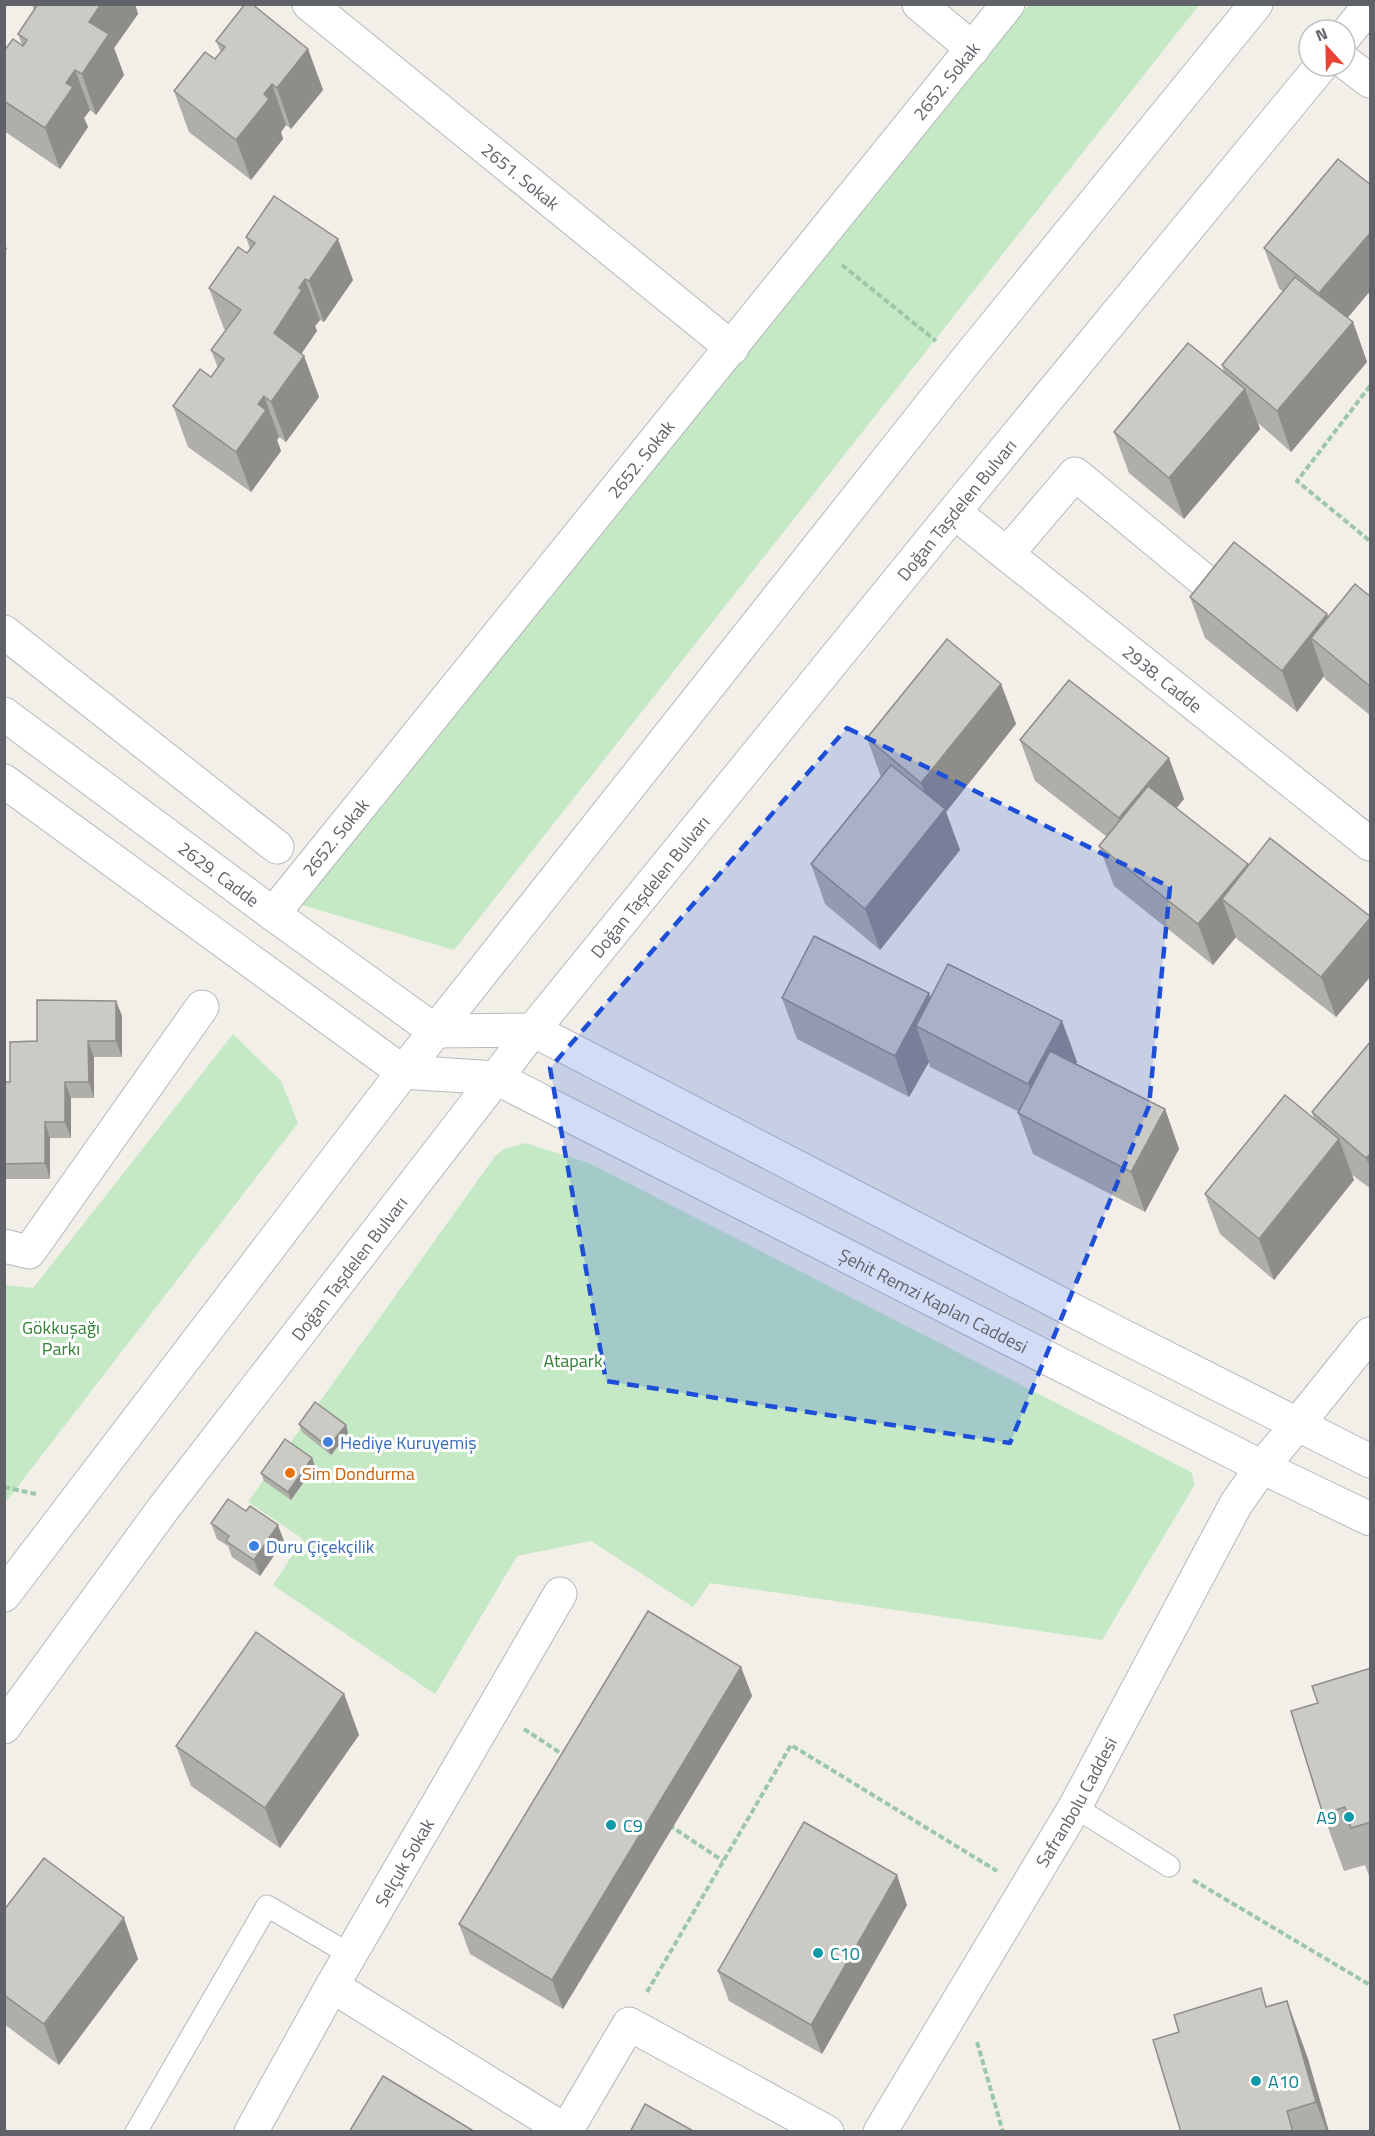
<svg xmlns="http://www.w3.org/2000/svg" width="1375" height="2136" font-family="'Titillium Web',sans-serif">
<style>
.green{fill:#c5e8c5}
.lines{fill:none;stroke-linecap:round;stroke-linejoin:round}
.lane-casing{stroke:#b5b8bc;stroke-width:23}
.street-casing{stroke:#b5b8bc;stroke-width:35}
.secondary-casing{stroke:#b6babf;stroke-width:35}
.path{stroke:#9cc7a9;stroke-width:4;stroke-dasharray:6 3;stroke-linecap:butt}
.lane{stroke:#fff;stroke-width:21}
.street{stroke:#fff;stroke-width:33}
.secondary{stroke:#fff;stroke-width:33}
.wall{fill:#afaea9}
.shaded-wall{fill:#8f8d8a}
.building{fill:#cccac5;stroke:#8f8d8a;stroke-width:1.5}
.marked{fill:#1d4ed8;fill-opacity:0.2;stroke:#1d4ed8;stroke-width:4.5;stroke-dasharray:12 8;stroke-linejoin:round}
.shop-dot{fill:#3f7fe0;stroke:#fff;stroke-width:2}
.food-dot{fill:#e8710a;stroke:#fff;stroke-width:2}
.culture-dot{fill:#0f9aa8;stroke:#fff;stroke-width:2}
.labels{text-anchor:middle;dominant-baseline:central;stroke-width:6;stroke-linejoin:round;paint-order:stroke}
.street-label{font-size:18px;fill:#5f6368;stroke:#fff}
.park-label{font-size:18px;fill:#348238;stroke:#fff}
.shop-label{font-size:18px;fill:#366cbe;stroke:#fff;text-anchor:start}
.food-label{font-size:18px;fill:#c56008;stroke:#fff;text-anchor:start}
.culture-label{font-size:18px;fill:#0d838f;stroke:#fff;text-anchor:start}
</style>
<rect width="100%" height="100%" fill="#f1efe8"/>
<!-- green -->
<g class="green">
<polygon points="1029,5 1199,5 454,950 302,905"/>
<polygon points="233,1034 281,1081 298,1123 5,1503 5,1285 33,1288"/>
<polygon points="525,1143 589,1163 1191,1472 1195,1484 1102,1640 710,1583 693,1607 591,1541 517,1556 435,1694 273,1585 303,1539 248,1502 495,1156 504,1149"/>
</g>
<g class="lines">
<!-- lane casing -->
<g class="lane-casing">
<g id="lane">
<polyline points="1075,1807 1169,1866"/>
<polyline points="136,2132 267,1906 351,1955"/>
</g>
</g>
<!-- street casing -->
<g class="street-casing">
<g id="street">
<path id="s1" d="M 309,4 L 732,348"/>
<polyline points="919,4 973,49"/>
<polyline points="1345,62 1370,81"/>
<path id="s2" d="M 954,512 L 1370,844"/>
<polyline points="1007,554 1075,474 1224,597"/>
<polyline points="4,632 277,847"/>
<path id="s3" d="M 273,914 L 1008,4"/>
<polyline points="4,1246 29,1252 202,1007"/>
<polyline points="1297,1425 1370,1334"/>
<polyline points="332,1986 566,2131 629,2024 827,2132"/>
<path id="s4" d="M 251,2132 L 332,1986 L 560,1594"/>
<path id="s5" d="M 880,2132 L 1075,1807 L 1236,1504 L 1262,1467"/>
</g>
</g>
<!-- secondary casing -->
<g class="secondary-casing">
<g id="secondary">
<polyline points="1345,36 1370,5"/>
<path id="s6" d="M 4,714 L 273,914 L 435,1031 L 533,1030 L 1107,1328 L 1370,1461"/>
<polyline points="4,781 403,1072"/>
<path id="s7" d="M 403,1072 L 496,1078 L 1262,1467 L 1370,1519"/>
<polyline points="1262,1467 1297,1425"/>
<polyline points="4,1595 403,1072 964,363 1256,4"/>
<path id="s8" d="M 4,1727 L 163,1509 L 533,1030 L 954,512 L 1321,66"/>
</g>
</g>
<!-- path -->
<g class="path">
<polyline points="842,265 936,341"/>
<polyline points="1370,386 1297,481 1370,541"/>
<polyline points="4,1487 36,1494"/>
<polyline points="524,1729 565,1756"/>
<polyline points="669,1825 723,1861"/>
<polyline points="1193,1880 1370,1985"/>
<polyline points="647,1992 791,1745 997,1871"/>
<polyline points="977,2042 1003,2132"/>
</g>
<!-- lane -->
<use href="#lane" class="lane"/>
<!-- street -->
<use href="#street" class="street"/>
<!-- secondary -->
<use href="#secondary" class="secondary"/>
</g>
<!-- wall -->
<g class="wall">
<polygon points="32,4 135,4 138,14 114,48 124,75 96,115 90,110 84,118 88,127 60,169 4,131 4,51 22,45 18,34 34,11"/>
<polygon points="216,41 308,49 323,90 291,129 286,125 281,132 283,139 251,180 189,132 174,91 215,59 221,52"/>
<polygon points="1371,185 1371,290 1347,318 1353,322 1367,362 1291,452 1258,423 1260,429 1184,519 1129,473 1114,432 1224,372 1222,365 1283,292 1279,288 1264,248"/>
<polygon points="246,237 353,280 324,322 320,320 315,326 317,331 301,354 304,356 319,397 286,442 279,437 277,440 281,451 251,492 188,447 173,406 211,377 218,368 211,350 226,330 224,329 209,288 247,253 250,249"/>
<polygon points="1190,597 1327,614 1328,617 1371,597 1371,716 1325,679 1324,676 1297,712 1205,638"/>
<polygon points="1001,684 1016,724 946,812 960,850 880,950 825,904 811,864 881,777 867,738"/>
<polygon points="1020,740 1169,758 1184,799 1176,808 1249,865 1371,917 1371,976 1336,1017 1237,939 1236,937 1213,965 1114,886 1099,846 1107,837 1035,781"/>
<polygon points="782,998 930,998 1062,1021 1077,1062 1076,1064 1165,1109 1179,1149 1145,1212 1033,1154 1018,1113 1019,1112 930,1067 929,1062 909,1097 797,1039"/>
<polygon points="116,1001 122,1016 122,1057 94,1057 94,1098 71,1098 71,1138 50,1138 50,1179 4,1179 4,1082 10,1082 37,1041"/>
<polygon points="1371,1041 1371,1189 1351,1174 1354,1180 1274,1280 1220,1234 1205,1194 1314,1119 1312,1112"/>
<polygon points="299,1424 346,1425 348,1433 331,1455 302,1432"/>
<polygon points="312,1458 315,1466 291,1500 264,1481 261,1473"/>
<polygon points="211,1523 284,1541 260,1576 232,1557 228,1546 217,1539"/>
<polygon points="741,1667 752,1696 563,2009 470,1954 459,1924"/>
<polygon points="1371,1668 1371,1881 1365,1865 1344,1871 1323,1814 1318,1703"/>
<polygon points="344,1694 359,1735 280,1848 191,1786 176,1746"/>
<polygon points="907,1905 822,2054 729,2001 718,1971"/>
<polygon points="4,1910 138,1959 59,2065 4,2024"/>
<polygon points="1287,2001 1308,2059 1329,2132 1181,2132 1268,2007"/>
</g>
<!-- shaded-wall -->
<g class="shaded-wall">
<polygon points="101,4 135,4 138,14 114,48 124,75 96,115 82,74 89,22"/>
<polygon points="308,49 323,90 291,129 277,88"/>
<polygon points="75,70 90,110 84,118 88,127 60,169 45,128 66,83"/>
<polygon points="272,84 286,125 281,132 283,139 251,180 236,140 264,94"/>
<polygon points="1371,232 1371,290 1334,334 1319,293"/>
<polygon points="338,239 353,280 324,322 309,281"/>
<polygon points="4,242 7,249 4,252"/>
<polygon points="305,279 320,320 315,326 317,331 288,373 274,333"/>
<polygon points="1353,322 1367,362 1291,452 1277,411"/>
<polygon points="304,356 319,397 286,442 271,402"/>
<polygon points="1245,389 1260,429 1184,519 1169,478"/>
<polygon points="264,396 279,437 277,440 281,451 251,492 236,452 258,404"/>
<polygon points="1327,614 1341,655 1311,638 1324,676 1297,712 1282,671"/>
<polygon points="1001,684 1016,724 946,812 960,850 880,950 865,909 935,822 921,783"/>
<polygon points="1169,758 1184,799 1134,859 1119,818"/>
<polygon points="1248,864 1263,905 1222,899 1236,937 1213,965 1198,924"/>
<polygon points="1371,917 1371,976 1336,1017 1321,977"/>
<polygon points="929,993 943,1034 916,1026 929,1062 909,1097 895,1056"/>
<polygon points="116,1001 122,1016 122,1057 116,1041"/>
<polygon points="1062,1021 1077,1062 1043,1125 1028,1084"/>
<polygon points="88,1041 94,1057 94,1098 89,1082"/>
<polygon points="65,1082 71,1098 71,1138 65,1122"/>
<polygon points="1165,1109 1179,1149 1145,1212 1131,1172"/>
<polygon points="45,1122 50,1138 50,1179 45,1163"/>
<polygon points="1339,1139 1354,1180 1274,1280 1259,1239"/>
<polygon points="1371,1153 1371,1169 1366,1158"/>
<polygon points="346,1425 348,1433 331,1455 328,1447"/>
<polygon points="312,1458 315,1466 291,1500 288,1492"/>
<polygon points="278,1525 284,1541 260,1576 254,1560"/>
<polygon points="741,1667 752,1696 563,2009 552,1980"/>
<polygon points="344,1694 359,1735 280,1848 265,1808"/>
<polygon points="897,1875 907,1905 822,2054 811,2025"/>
<polygon points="124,1918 138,1959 59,2065 44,2024"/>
<polygon points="1287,2001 1308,2059 1329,2132 1327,2132 1316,2102"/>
</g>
<!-- building -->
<g class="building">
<polygon points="38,4 101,4 89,22 109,34 82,74 75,70 66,83 73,87 45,128 4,101 4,51 13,39 23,46 27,40 18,34"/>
<polygon points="245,4 252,4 308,49 277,88 272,84 264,94 269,99 236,140 174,91 205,52 215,59 225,47 216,41"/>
<polygon points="1338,159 1371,185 1371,232 1319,293 1264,248"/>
<polygon points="274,196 338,239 309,281 305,279 299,288 302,290 274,333 304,356 271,402 264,396 258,404 266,410 236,452 173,406 200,369 211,377 224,359 211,350 241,310 209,288 238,247 247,253 255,243 246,237"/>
<polygon points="1295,277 1353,322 1277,411 1222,365"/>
<polygon points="1188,343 1245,389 1169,478 1114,432"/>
<polygon points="1234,542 1327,614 1282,671 1190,597"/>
<polygon points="1355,584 1371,597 1371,687 1311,638"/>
<polygon points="947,639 1001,684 921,783 867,738"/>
<polygon points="1069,680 1169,758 1119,818 1020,740"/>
<polygon points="891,765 945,809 865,909 811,864"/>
<polygon points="1148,786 1248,864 1198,924 1099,846"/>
<polygon points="1270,838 1371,917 1321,977 1222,899"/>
<polygon points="814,936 929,993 895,1056 782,998"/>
<polygon points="948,964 1062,1021 1028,1084 916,1026"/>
<polygon points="37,1000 116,1001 116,1041 88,1041 89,1082 65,1082 65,1122 45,1122 45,1163 4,1164 4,1082 10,1082 10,1042 37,1041"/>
<polygon points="1371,1041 1371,1153 1366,1158 1312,1112"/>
<polygon points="1050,1051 1165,1109 1131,1172 1018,1113"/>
<polygon points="1285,1095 1339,1139 1259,1239 1205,1194"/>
<polygon points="315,1402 346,1425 328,1447 299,1424"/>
<polygon points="285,1439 312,1458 288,1492 261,1473"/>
<polygon points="228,1499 246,1511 250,1506 278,1525 254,1560 226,1541 229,1536 211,1523"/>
<polygon points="648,1611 741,1667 552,1980 459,1924"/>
<polygon points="256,1632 344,1694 265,1808 176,1746"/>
<polygon points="1371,1668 1371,1822 1351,1828 1345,1807 1323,1814 1291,1711 1318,1703 1312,1686"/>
<polygon points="804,1822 897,1875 811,2025 718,1971"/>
<polygon points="44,1858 124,1918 44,2024 4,1995 4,1910"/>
<polygon points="1261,1988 1266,2007 1287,2001 1316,2102 1287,2111 1293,2132 1181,2132 1153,2040 1179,2032 1174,2015"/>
<polygon points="383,2076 472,2130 471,2132 349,2132"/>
<polygon points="645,2104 695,2132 630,2132"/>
</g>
<!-- marked area -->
<path class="marked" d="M 847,728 L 1170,887 L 1149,1106 L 1010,1443 L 606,1381 L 550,1068 Z"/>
<!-- markers -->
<g class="shop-dot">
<circle cx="328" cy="1442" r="6"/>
<circle cx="254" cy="1546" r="6"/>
</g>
<circle class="food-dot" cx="290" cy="1473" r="6"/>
<g class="culture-dot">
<circle cx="1349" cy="1817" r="6"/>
<circle cx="611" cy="1825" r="6"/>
<circle cx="818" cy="1953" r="6"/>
<circle cx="1256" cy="2081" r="6"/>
</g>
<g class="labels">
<!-- street labels -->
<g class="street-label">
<text stroke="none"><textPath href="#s3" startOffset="1071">2652. Sokak</textPath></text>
<text stroke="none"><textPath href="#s1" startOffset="273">2651. Sokak</textPath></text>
<text stroke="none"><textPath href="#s3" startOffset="585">2652. Sokak</textPath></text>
<text stroke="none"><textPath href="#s8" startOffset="1546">Doğan Taşdelen Bulvarı</textPath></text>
<text stroke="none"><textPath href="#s2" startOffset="267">2938. Cadde</textPath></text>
<text stroke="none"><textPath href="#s3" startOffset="99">2652. Sokak</textPath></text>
<text stroke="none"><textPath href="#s6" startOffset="268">2629. Cadde</textPath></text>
<text stroke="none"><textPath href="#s8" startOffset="1060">Doğan Taşdelen Bulvarı</textPath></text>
<text stroke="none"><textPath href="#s8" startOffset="574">Doğan Taşdelen Bulvarı</textPath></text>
<text stroke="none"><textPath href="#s7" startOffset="584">Şehit Remzi Kaplan Caddesi</textPath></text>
<text stroke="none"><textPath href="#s5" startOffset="384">Safranbolu Caddesi</textPath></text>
<text stroke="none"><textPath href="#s4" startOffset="310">Selçuk Sokak</textPath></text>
</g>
<!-- park labels -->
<g class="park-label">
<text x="61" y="1327">Gökkuşağı<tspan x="61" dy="21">Parkı</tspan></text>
<text x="573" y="1360">Atapark</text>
</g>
<!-- shop labels -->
<g class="shop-label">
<text x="340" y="1442">Hediye Kuruyemiş</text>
<text x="266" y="1546">Duru Çiçekçilik</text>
</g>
<!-- food labels -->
<g class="food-label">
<text x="302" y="1473">Sim Dondurma</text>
</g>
<!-- culture labels -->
<g class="culture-label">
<text x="1337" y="1817" text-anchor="end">A9</text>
<text x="623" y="1825">C9</text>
<text x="830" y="1953">C10</text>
<text x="1268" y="2081">A10</text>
</g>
</g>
<!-- border -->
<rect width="1375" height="2136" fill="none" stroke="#5f6368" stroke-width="12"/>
<!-- north arrow -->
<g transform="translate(1327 48) rotate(338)"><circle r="28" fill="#ffffff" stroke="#bfc1c3" stroke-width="1.5"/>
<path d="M0-4.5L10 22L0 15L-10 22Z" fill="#ea4335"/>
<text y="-9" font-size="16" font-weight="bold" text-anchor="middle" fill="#5f6368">N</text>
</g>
</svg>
